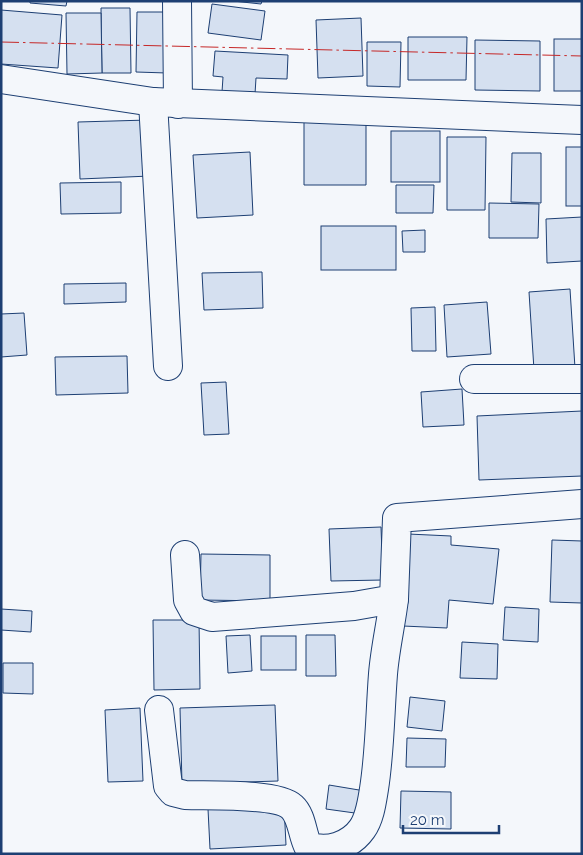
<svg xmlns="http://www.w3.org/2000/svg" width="583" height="855" font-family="Raleway,sans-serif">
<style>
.building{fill:#d5e0f0;stroke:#1d3f73}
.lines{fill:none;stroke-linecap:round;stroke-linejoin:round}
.street-casing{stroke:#1d3f73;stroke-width:30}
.street{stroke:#f4f7fb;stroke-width:28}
.power{stroke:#c62828;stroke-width:1;stroke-dasharray:18 4 2.5 4;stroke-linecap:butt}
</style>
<rect width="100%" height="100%" fill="#f4f7fb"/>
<!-- building -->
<g class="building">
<polygon points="30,1 67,1 66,6 30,3"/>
<polygon points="233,1 262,1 261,4"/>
<polygon points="212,4 265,11 261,40 208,33"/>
<polygon points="101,8 130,8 131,73 102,73"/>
<polygon points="1,10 62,15 58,68 1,64"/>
<polygon points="137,12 168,12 167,73 136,72"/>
<polygon points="66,13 101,13 102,73 67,74"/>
<polygon points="361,18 363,76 318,78 316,20"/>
<polygon points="408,37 467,37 466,80 408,80"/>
<rect x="554" y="39" width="28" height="52"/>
<polygon points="475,40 540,41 540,91 475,90"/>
<polygon points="367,42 401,42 400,87 367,86"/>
<polygon points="215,51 288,55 287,79 256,78 255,94 222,92 223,77 213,76"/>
<polygon points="148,120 150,176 80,179 78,122"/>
<polygon points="304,120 366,121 366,185 304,185"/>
<rect x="391" y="131" width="49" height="51"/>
<polygon points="447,137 486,137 485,210 447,210"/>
<rect x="566" y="147" width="16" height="59"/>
<polygon points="250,152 253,215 197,218 193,155"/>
<polygon points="512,153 541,153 541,203 511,202"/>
<polygon points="121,182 121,213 61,214 60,183"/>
<polygon points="396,185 434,185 433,213 396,213"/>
<polygon points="489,203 539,204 538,238 489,238"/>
<polygon points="582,217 582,261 547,263 546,219"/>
<rect x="321" y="226" width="75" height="44"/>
<polygon points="425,230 425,252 403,252 402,231"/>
<polygon points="262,272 263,308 204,310 202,273"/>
<polygon points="126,283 126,302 64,304 64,284"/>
<polygon points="570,289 575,368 534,370 529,292"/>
<polygon points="487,302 491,354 447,357 444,305"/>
<polygon points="435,307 436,351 412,351 411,308"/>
<polygon points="24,313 27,355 1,357 1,314"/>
<polygon points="127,356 128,393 56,395 55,357"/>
<polygon points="226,382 229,434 204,435 201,383"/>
<polygon points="462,389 464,425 423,427 421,392"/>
<polygon points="582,411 582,476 479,480 477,416"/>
<polygon points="381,527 383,580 331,581 329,529"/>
<polygon points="408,534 451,536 451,545 499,549 493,604 449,600 447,628 403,626"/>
<polygon points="552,540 582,541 582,603 550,602"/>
<polygon points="201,554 270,555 270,601 200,600"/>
<polygon points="505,607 539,609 538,642 503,640"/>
<polygon points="1,609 32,611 31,632 1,630"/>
<polygon points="153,620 199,620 200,689 154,690"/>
<polygon points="250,635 252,671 228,673 226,636"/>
<polygon points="306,635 335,635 336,676 306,676"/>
<rect x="261" y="636" width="35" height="34"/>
<polygon points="462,642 498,644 497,679 460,678"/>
<polygon points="3,663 33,663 33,694 3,693"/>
<polygon points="410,697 445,701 442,731 407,727"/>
<polygon points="275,705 278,781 182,784 180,708"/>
<polygon points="140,708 143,781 108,782 105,710"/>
<polygon points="407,738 446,739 445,767 406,767"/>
<polygon points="329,785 365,791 362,814 326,809"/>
<polygon points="401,791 451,792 451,829 400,828"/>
<polygon points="284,805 286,845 210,849 208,809"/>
</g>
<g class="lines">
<!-- street casing -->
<g class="street-casing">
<g id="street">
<polyline points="177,1 178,104"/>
<polyline points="1,79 153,102 582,120"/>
<polyline points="153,102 168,366"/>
<polyline points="474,379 582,379"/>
<polyline points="185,555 188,600 194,611 212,617 354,606 394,599 397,518 582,504"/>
<path d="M 159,710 L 168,786 L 173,792 L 185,795 C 208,796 277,793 292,807 C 302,816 302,834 308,846 C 327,853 350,846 362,829 C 370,818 372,801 374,789 C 380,751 380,713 383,674 C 385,649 391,624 394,599"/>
</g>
</g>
<!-- street -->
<use href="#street" class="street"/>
<!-- power -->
<polyline class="power" points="1,42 582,56"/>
</g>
<!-- border -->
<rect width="583" height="855" fill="none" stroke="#1d3f73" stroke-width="5"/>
<!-- scale -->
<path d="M403 825v8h96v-8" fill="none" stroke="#1d3f73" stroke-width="2.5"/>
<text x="410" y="825" font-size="15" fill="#1d3f73" stroke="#f4f7fb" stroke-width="4" paint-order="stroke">20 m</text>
</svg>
